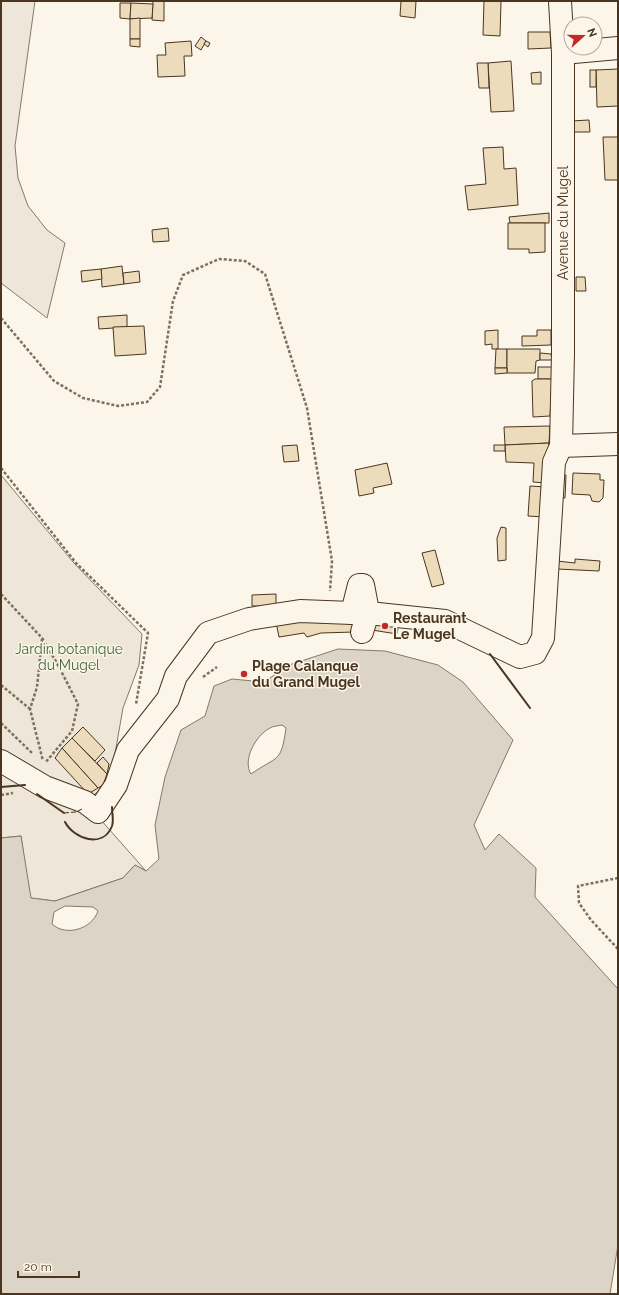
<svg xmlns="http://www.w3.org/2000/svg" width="619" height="1295" font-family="Raleway,sans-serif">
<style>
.green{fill:#ede6d9;stroke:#887966}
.water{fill:#dcd4c6;stroke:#887966;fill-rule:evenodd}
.building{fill:#ecdcbc;stroke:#4a3520}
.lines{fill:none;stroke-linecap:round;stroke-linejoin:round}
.minor-casing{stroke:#4a3520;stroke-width:24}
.path{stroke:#7f6f5c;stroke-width:2.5;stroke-dasharray:3 2;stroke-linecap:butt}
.minor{stroke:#fbf6e9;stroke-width:22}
.fence{stroke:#4a3520;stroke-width:1;stroke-dasharray:5 2;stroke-linecap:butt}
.wall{stroke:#4a3520;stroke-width:2}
.poi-dot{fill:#c62828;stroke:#fbf6e9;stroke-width:1.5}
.labels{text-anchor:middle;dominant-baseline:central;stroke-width:3;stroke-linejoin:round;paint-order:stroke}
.street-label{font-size:14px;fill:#4a3520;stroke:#fbf6e9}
.poi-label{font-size:14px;font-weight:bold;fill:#4a3520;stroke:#fbf6e9;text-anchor:start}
.park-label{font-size:14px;fill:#436837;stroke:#fbf6e9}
</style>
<rect width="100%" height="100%" fill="#fbf6e9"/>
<!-- green -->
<g class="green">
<polygon points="1,1 35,1 15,146 18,178 28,206 47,230 65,243 47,318 1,283"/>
<polygon points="1,475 74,563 142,634 139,665 123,708 110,782 85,802 146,871 135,865 123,878 55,901 30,898 21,836 1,838"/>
</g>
<!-- water -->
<path class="water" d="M 338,649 L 385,651 L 438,665 L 463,682 L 513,740 L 474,825 L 485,850 L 499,834 L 536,868 L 535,897 L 618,989 L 618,1245 L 610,1294 L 1,1294 L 1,838 L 21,836 L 31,898 L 55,901 L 123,878 L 135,865 L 146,871 L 159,859 L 155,825 L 165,777 L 181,730 L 205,716 L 214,686 L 232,679 L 264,682 L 289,665 ZM 282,725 L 286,728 C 281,764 278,755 251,774 C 242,760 256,735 270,728 C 273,726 278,726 282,725 ZM 65,906 L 93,907 L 98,911 C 92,929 66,937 52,924 L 54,912 Z"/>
<!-- building -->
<g class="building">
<polygon points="153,1 164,1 164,21 152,20"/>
<polygon points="401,1 416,1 415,18 400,16"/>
<polygon points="481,1 501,1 500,36 483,35 484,1"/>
<polygon points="120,3 131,3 130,19 120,18"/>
<polygon points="131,3 153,4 152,18 130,19"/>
<polygon points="140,18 140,39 130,39 130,19"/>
<polygon points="528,32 550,32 551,48 528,49"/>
<polygon points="201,37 206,41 201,50 195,46"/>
<polygon points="130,39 140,39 140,47 130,46"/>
<polygon points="191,41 192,56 184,56 185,76 158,77 157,55 166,55 165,43"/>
<polygon points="206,41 210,43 208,47 204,44"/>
<polygon points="511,61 514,111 491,112 488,63"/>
<polygon points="477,63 488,63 489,88 479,88"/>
<polygon points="618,69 618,106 597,107 596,70"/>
<rect x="590" y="70" width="6" height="17"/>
<polygon points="541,72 541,84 532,84 531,73"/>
<polygon points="589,120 590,132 571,132 571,121"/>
<polygon points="603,137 618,137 618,180 605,180"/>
<polygon points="503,147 504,169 516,168 518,205 468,210 465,186 486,184 483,148"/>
<polygon points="549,213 549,223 510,223 509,217"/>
<polygon points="508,223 545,223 545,252 529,253 529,249 508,249"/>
<polygon points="168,228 169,241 153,242 152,230"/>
<polygon points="122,266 124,284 102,287 101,269"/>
<polygon points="101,269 102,279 82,282 81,271"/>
<polygon points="139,271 140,282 124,284 123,273"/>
<polygon points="576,277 585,277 586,291 576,291"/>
<polygon points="127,315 127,327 99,329 98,317"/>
<polygon points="144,326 146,354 115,356 113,327"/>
<polygon points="498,330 498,349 492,349 492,344 485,345 485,331"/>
<polygon points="537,330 551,330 551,345 522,346 522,336 537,336"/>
<polygon points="496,349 507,349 507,368 495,368"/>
<polygon points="507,349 540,349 540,360 536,361 535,373 507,373"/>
<polygon points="540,353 551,354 552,360 540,360"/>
<rect x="538" y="367" width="14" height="12"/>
<polygon points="495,368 507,368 507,373 495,374"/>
<polygon points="535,379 552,379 550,416 533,417 532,381"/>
<polygon points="550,426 549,443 505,445 504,427"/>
<polygon points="549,443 546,483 533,482 534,463 506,462 505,445"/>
<polygon points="297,445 299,461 284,462 282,446"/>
<rect x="494" y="445" width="11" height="6"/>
<polygon points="387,463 392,484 373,488 374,493 359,496 355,470"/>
<polygon points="573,473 600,474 600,480 604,480 603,498 599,502 592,501 590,495 572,494"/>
<polygon points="557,475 566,475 565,498 555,498"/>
<polygon points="530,486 546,487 544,517 528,516"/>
<polygon points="501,527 506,528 506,560 498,561 497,538"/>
<polygon points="435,550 444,584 432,587 422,553"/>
<polygon points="575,559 600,561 599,571 557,569 557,561 575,563"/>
<polygon points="276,594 276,606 252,606 252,595"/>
<polygon points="353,616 354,632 321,633 307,637 304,633 279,637 276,622"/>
<polygon points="379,619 399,622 397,634 372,630"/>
<polygon points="83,727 105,750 95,761 72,738"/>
<polygon points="72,738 107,774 103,785 98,788 62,748"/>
<polygon points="62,748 98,788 88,794 55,758"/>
<polygon points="103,757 109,764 107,774 97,763"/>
</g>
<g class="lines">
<!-- minor casing -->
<g class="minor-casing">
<g id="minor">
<polyline points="563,53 618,48"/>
<polyline points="561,446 618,444"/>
<polyline points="352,613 359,585 363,585 367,606"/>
<polyline points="362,632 366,619"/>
<polyline points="1,761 45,787 85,802 98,812 116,785 128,750 168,699 176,676 208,633 249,619 300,611 378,614 445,621 520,657 535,653 543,638 554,462 561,446 563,353 563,53 560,1"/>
</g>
</g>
<!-- path -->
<g class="path">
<polyline points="1,318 54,381 83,398 118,406 147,402 160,387 173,301 183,275 219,259 245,261 265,274 307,408 332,561 330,591"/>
<polyline points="1,468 76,563 148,633 136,704"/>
<polyline points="1,594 42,638 58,665 78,704 72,731 45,763"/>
<polyline points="42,639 37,687 30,709 43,761"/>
<polyline points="203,677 217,667"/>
<polyline points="1,685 30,709"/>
<polyline points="1,723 32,753"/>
<polyline points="1,795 13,793"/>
<polyline points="618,878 578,886 579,903 591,920 618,949"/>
</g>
<!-- minor -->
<use href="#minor" class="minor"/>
<!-- fence -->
<polyline class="fence" points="64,813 76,812 82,809"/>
<!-- wall -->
<g class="wall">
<polyline points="490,654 530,708"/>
<polyline points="1,787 25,785"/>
<polyline points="37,794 64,813"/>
<path d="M 65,822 C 74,839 103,849 112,826 C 114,820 112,814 112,807"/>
</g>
</g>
<!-- markers -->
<g class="poi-dot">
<circle cx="385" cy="626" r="4"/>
<circle cx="244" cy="674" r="4"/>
</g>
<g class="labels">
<!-- street labels -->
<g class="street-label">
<text transform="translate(563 223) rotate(-90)">Avenue du Mugel</text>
</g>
<!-- poi labels -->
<g class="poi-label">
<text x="393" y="618">Restaurant<tspan x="393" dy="16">Le Mugel</tspan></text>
<text x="252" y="666">Plage Calanque<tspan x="252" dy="16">du Grand Mugel</tspan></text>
</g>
<!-- park labels -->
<g class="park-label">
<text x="69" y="649">Jardin botanique<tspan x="69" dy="16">du Mugel</tspan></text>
</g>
</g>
<!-- border -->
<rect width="619" height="1295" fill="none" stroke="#4a3520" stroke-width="4"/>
<!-- north arrow -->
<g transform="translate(583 36) rotate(69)"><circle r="19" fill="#fbf6e9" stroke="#b4a999"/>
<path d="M0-3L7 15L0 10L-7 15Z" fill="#c62828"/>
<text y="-6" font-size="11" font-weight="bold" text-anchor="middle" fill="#4a3520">N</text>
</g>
<!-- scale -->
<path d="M18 1271v6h61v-6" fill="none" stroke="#4a3520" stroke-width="2"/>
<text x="24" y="1271" font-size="12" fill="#4a3520" stroke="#fbf6e9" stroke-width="3" paint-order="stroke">20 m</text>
</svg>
